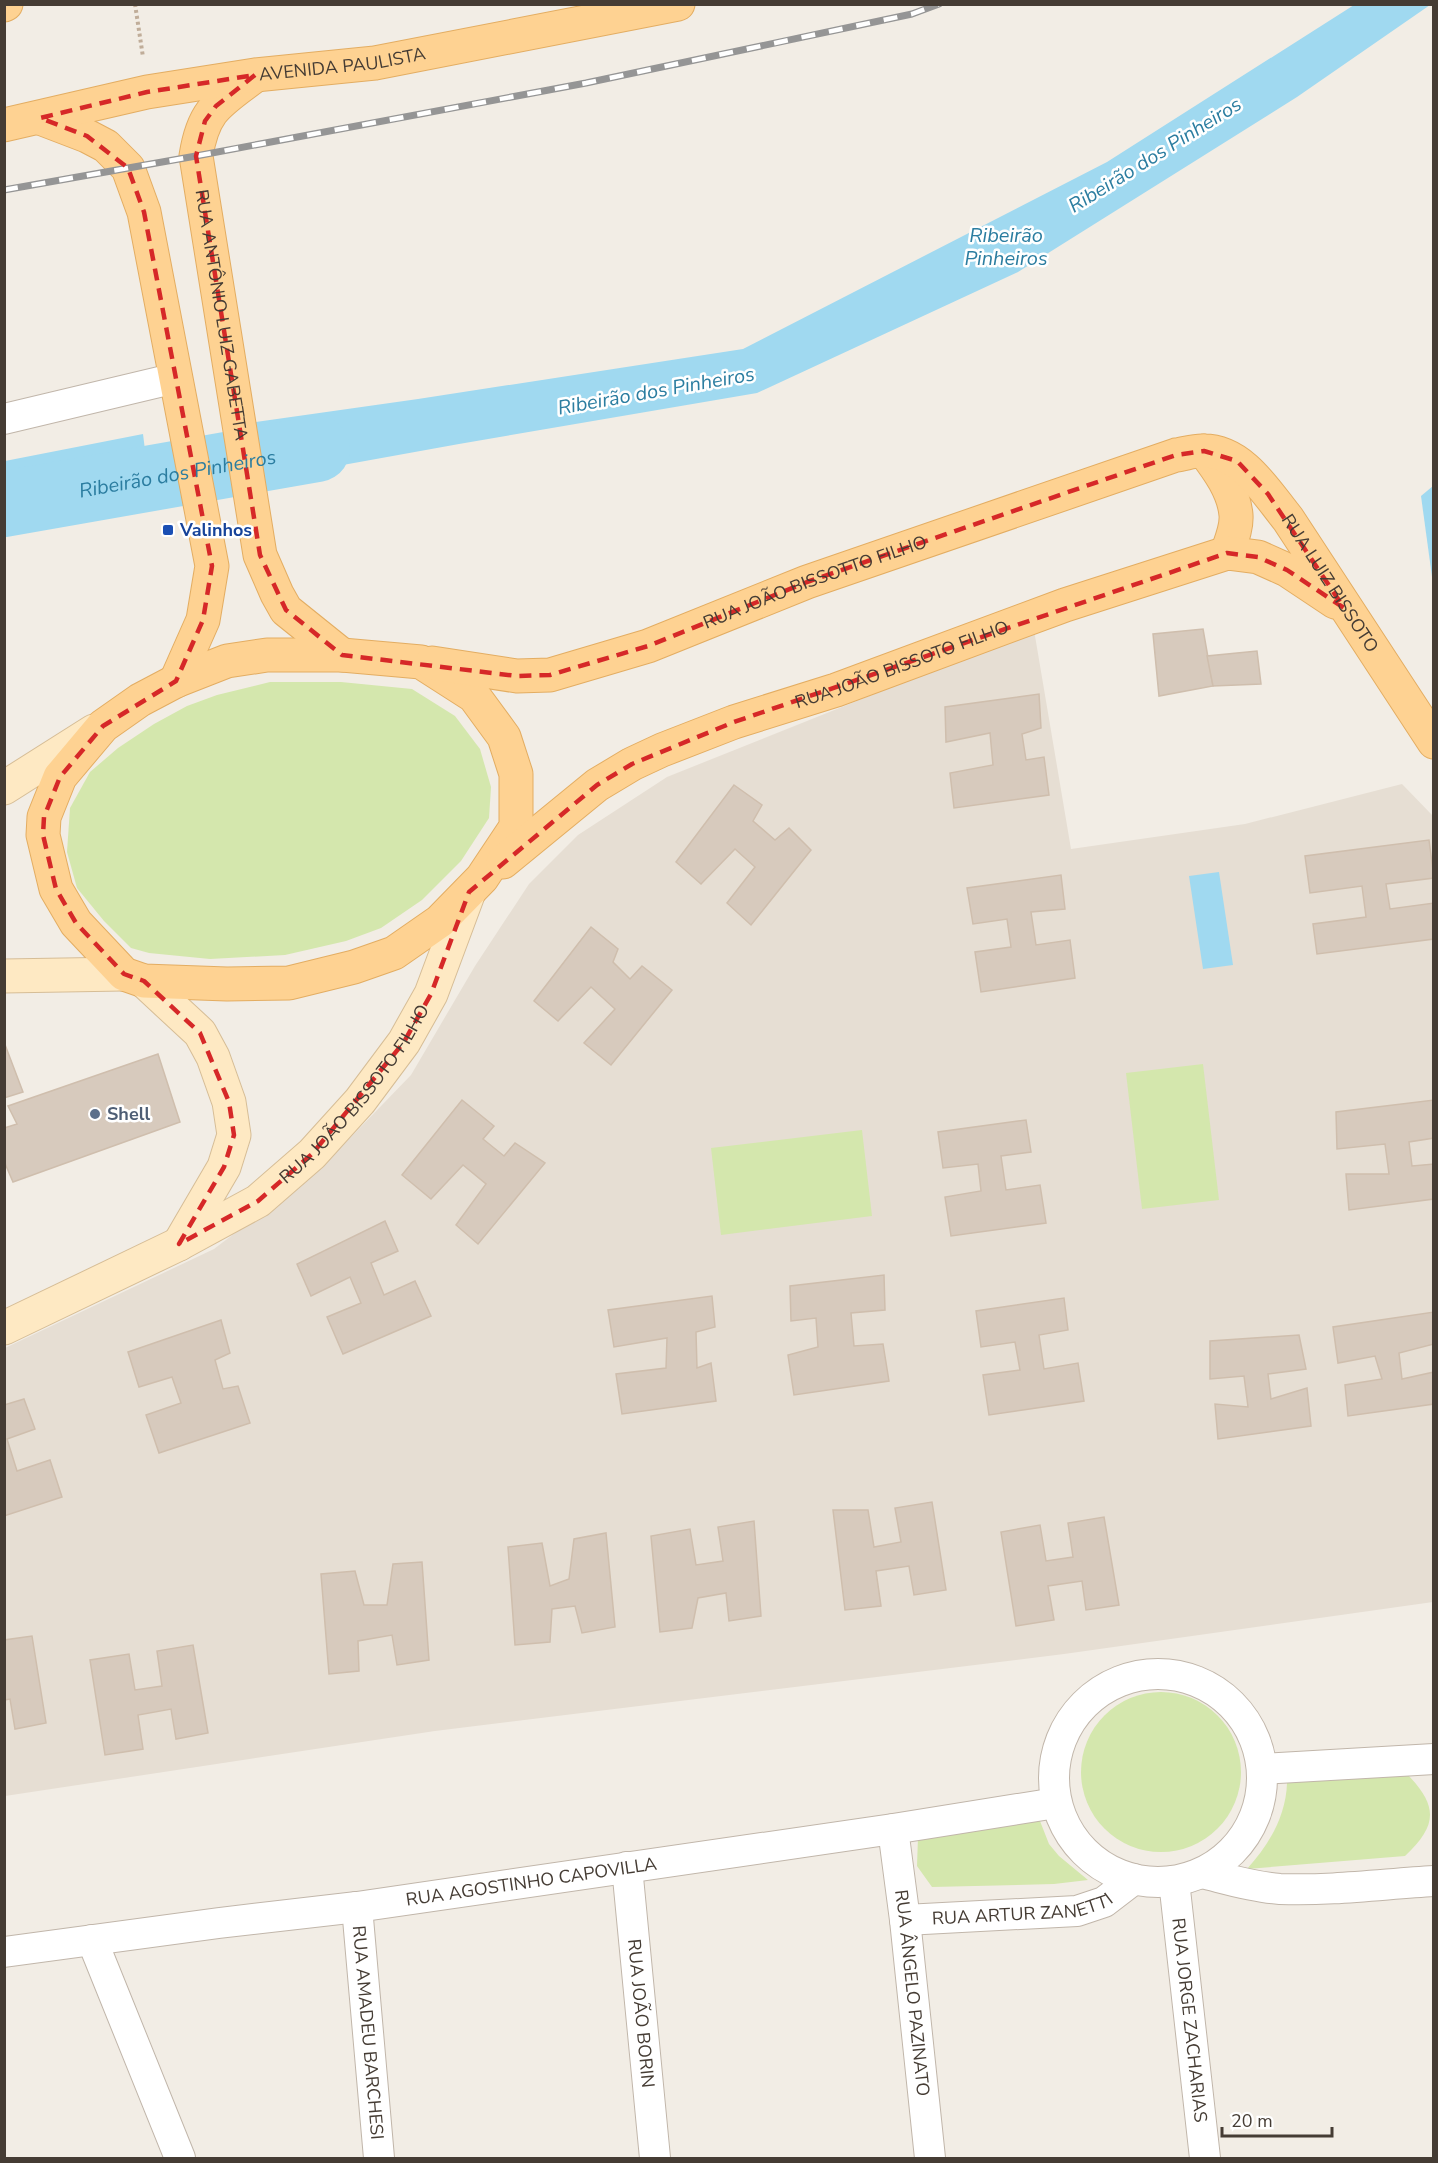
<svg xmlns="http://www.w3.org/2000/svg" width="1438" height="2163" font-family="'Nunito Sans',sans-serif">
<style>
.residential{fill:#e6ded3}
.green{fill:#d4e7ad}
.water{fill:#a0d9f0}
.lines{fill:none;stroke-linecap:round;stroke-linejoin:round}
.river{stroke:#a0d9f0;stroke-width:66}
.building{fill:#d7cabd;stroke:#cfbead;stroke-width:1.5}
.street-casing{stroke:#c1b6aa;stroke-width:32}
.secondary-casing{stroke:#d6bd96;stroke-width:35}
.primary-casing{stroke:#e3ad62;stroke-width:35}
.path{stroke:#c0ad99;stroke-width:4;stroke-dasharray:3 3;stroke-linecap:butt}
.street{stroke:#fff;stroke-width:30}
.secondary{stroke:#fee9c3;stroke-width:33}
.primary{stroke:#fed292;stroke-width:33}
.rail-casing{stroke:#959595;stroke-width:7}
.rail{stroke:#fff;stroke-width:4.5;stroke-dasharray:14;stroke-linecap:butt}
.marked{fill:none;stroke:#d62828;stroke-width:4.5;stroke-dasharray:12 8;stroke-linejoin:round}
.transit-dot{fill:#1a4fb4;stroke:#fff;stroke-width:2}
.service-dot{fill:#5c6f8a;stroke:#fff;stroke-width:2}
.labels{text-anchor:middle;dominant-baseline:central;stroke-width:5;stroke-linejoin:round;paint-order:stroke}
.street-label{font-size:18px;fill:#453c34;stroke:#fff}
.transit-label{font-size:18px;font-weight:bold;fill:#164399;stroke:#fff;text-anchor:start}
.service-label{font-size:18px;font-weight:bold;fill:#4e5e75;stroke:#fff;text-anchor:start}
.water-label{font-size:20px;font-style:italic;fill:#2b7da0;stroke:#fff}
</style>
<rect width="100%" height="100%" fill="#f2ede5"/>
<!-- residential -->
<polygon class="residential" points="1034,630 1071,849 1245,824 1402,784 1433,816 1433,1602 1064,1654 435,1731 5,1796 5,1348 214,1249 323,1166 411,1075 475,966 529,884 578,835 667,777"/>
<!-- green -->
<g class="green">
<polygon points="270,682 341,682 412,689 455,716 480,749 491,787 489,818 461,861 422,900 381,928 346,941 285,955 210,959 149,953 131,948 104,921 77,888 67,852 70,808 90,772 118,748 154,724 187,706 217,695"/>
<polygon points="1203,1064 1219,1200 1142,1209 1126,1073"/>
<polygon points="862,1130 872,1216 721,1235 711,1148"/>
<circle cx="1161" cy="1772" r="80"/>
<path d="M 1407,1774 C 1438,1806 1438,1825 1405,1856 L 1247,1869 C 1269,1845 1286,1816 1287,1783 Z"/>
<polygon points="1038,1816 1049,1844 1059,1856 1088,1880 1054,1884 932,1887 917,1866 918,1837"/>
</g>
<!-- water -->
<g class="water">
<polygon points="1354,5 1430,5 1297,97 1018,272 757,393 459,444 260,480 248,423 418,399 743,349 1107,162"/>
<polygon points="143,434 151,499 5,527 5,461"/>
<polygon points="1433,486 1433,584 1421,496"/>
<polygon points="1219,872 1233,965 1203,969 1189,876"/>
</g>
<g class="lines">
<!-- river -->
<path class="river" id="s1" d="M 4,504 L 317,449"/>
</g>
<!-- building -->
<g class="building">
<polygon points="1203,629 1213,686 1159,696 1153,634"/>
<polygon points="1257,651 1261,684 1213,686 1207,656"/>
<polygon points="1039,694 1041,728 1022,734 1026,760 1044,757 1049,795 954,808 950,773 993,765 990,733 946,742 945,707"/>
<polygon points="734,785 762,805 753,821 775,840 789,828 811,850 751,925 727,903 755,867 735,849 701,884 676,862"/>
<polygon points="1429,840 1434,878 1386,884 1390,909 1434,903 1434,939 1317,954 1313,924 1366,917 1362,886 1310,893 1305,856"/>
<polygon points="1061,875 1065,909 1031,912 1036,945 1070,940 1075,978 981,992 975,952 1011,947 1007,919 973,924 967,888"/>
<polygon points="591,927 618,949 613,962 630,979 642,966 672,990 611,1065 584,1043 615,1009 591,987 558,1021 534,1001"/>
<polygon points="4,1042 23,1092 4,1098"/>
<polygon points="158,1054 180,1122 13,1182 4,1161 4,1128 17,1124 8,1106"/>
<polygon points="462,1100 494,1126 483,1139 504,1156 515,1143 545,1163 478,1244 456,1225 486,1184 463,1165 431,1199 402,1175"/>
<polygon points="1434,1100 1434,1138 1409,1142 1412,1166 1434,1164 1434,1199 1349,1210 1346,1174 1389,1174 1385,1144 1337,1149 1336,1112"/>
<polygon points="1026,1120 1031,1152 1001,1156 1006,1190 1040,1185 1046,1223 951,1236 945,1197 981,1191 978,1164 943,1168 938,1132"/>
<polygon points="385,1221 398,1251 371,1263 384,1295 415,1281 431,1316 343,1354 327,1317 361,1303 350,1277 311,1296 297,1264"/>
<polygon points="884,1275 885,1310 851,1313 854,1346 883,1344 889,1381 794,1395 788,1355 818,1347 816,1318 791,1321 790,1286"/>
<polygon points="712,1296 715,1327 696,1332 697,1368 711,1363 716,1401 622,1414 616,1374 666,1368 667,1338 614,1347 608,1310"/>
<polygon points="1064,1298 1068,1330 1039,1335 1044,1369 1078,1363 1084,1401 989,1415 983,1375 1020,1370 1015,1342 981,1347 976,1311"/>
<polygon points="1434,1312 1434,1344 1399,1353 1402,1379 1434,1372 1434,1404 1348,1416 1345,1385 1382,1379 1375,1356 1338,1363 1333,1327"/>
<polygon points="221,1320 230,1353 215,1360 223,1389 238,1386 250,1423 159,1453 146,1415 181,1403 172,1377 139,1387 128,1352"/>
<polygon points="1299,1335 1306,1369 1268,1374 1271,1399 1307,1388 1311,1426 1218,1439 1215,1404 1248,1407 1244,1376 1210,1379 1210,1341"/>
<polygon points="24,1399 35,1429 7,1439 17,1471 50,1460 62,1497 4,1516 4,1405"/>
<polygon points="932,1502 946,1590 914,1595 909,1566 876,1571 881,1606 845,1610 833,1510 868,1510 874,1547 901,1542 895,1508"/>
<polygon points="1104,1517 1119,1605 1086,1610 1082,1581 1048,1586 1054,1620 1016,1626 1001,1532 1040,1525 1046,1561 1073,1557 1068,1523"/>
<polygon points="754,1521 761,1616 729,1621 726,1593 698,1598 692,1628 660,1632 651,1536 690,1529 696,1565 723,1561 718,1527"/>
<polygon points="606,1533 615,1627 582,1633 575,1606 552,1609 550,1642 515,1645 508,1547 542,1543 550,1586 569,1579 574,1539"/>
<polygon points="422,1562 429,1660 397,1665 392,1635 358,1641 359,1671 329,1674 321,1574 355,1571 364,1605 387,1605 393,1564"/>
<polygon points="32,1636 46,1723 15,1729 10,1699 4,1700 4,1640"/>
<polygon points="193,1645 208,1733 176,1739 171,1709 138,1715 143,1749 105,1755 90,1660 129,1654 135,1690 162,1686 157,1651"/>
</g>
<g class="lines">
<!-- street casing -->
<g class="street-casing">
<g id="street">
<polyline points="4,419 176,378"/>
<circle cx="1158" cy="1778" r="104"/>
<polyline points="1262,1769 1434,1759"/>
<path id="s2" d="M 893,1829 L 905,1920 L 930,2158"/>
<path id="s3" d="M 627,1867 L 655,2158"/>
<path d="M 1202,1873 C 1227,1879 1253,1887 1280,1889 C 1331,1891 1383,1884 1434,1881"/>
<path id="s4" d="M 1174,1881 L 1205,2158"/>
<path id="s5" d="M 357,1907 L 379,2158"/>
<path id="s6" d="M 905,1920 L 1077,1911 L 1104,1902 L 1134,1879"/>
<polyline points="92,1940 180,2158"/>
<path id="s7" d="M 4,1952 L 219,1923 L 357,1907 L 893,1829 L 1056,1803"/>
</g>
</g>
<!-- secondary casing -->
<g class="secondary-casing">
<g id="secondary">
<polyline points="4,788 94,731"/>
<polyline points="4,976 124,974"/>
<polyline points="144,981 200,1033 213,1057 229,1102 234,1135 224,1167 179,1244"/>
<path id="s8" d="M 4,1328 L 179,1244 L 258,1201 L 312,1154 L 360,1101 L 404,1042 L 431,994 L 469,892"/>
</g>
</g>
<!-- primary casing -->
<g class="primary-casing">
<g id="primary">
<polyline points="4,5 6,4"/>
<path id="s9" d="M 252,78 C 217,104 203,111 196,156 L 260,555 L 277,594 L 286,610 L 342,655"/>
<polyline points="40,118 87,136 106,146 128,168 144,212 212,566 203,620 176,681"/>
<path id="s10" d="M 4,125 L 147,92 L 255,75 L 375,63 L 678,4"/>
<path d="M 1204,451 C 1218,469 1234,491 1236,515 C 1237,528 1231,541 1227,553"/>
<polygon points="267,655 342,655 421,662 474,696 504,737 516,774 516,827 482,878 440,921 394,953 354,967 289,983 227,984 144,981 124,974 76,923 56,889 43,835 44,817 60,777 103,726 140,700 176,681 227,661"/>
<path id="s11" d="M 432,663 L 517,676 L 550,675 L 648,646 L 807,582 L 1176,455 C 1185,454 1195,450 1204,451 C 1242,451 1266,492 1288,519 L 1434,742"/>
<path id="s12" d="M 503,862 L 597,785 L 632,764 L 662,750 L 734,722 L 836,690 L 1065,605 L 1227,553 L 1258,557 L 1287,570 L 1335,602"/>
</g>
</g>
<!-- path -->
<polyline class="path" points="135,4 143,57"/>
<!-- street -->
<use href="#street" class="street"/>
<!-- secondary -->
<use href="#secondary" class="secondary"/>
<!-- primary -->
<use href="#primary" class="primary"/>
<!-- rail casing -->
<g class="rail-casing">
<polyline id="rail" points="4,190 196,156 586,83 912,14 939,4"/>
</g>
<!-- rail -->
<use href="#rail" class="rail"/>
</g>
<!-- marked area -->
<path class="marked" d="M 255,75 L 216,106 L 205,121 L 196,156 L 260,555 L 286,610 L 342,655 L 517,676 L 550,675 L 648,646 L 807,582 L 1176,455 L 1204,451 L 1237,461 L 1268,494 L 1344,608 L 1287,570 L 1258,557 L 1227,553 L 734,722 L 632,764 L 597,785 L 469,892 L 431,994 L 404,1042 L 312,1154 L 258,1201 L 179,1244 L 224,1167 L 234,1135 L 229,1102 L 200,1033 L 144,981 L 124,974 L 76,923 L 56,889 L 43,835 L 44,817 L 60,777 L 103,726 L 176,681 L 203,620 L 212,566 L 144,212 L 128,168 L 87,136 L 40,118 L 147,92 Z"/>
<!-- markers -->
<rect class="transit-dot" x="162" y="524" width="12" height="12" rx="3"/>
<circle class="service-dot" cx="95" cy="1114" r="6"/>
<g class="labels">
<!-- street labels -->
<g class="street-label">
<text stroke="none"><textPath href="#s10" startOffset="344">AVENIDA PAULISTA</textPath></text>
<text stroke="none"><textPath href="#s9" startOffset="261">RUA ANTÔNIO LUIZ GABETTA</textPath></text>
<text stroke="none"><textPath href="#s11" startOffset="400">RUA JOÃO BISSOTTO FILHO</textPath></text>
<text stroke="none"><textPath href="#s11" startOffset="1000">RUA LUIZ BISSOTO</textPath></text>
<text stroke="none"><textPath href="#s12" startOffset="450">RUA JOÃO BISSOTO FILHO</textPath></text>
<text stroke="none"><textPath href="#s8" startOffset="429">RUA JOÃO BISSOTO FILHO</textPath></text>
<text stroke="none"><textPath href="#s7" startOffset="532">RUA AGOSTINHO CAPOVILLA</textPath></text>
<text stroke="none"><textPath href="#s6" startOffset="118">RUA ARTUR ZANETTI</textPath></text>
<text stroke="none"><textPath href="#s2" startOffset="165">RUA ÂNGELO PAZINATO</textPath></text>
<text stroke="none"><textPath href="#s3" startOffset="147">RUA JOÃO BORIN</textPath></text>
<text stroke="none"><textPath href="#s4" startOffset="140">RUA JORGE ZACHARIAS</textPath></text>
<text stroke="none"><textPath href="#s5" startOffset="126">RUA AMADEU BARCHESI</textPath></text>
</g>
<!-- transit labels -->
<g class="transit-label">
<text x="180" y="530">Valinhos</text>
</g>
<!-- service labels -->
<g class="service-label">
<text x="107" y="1114">Shell</text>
</g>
<!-- water labels -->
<g class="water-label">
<text transform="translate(1155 155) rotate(-32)">Ribeirão dos Pinheiros</text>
<text x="1006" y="235">Ribeirão<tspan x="1006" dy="23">Pinheiros</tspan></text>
<text transform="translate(656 391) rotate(-10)">Ribeirão dos Pinheiros</text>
<text stroke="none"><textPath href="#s1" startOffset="176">Ribeirão dos Pinheiros</textPath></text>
</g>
</g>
<!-- border -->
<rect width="1438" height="2163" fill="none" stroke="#453c34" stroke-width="12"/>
<!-- scale -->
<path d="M1222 2127v9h110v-9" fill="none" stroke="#453c34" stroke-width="3"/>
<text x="1231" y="2127" font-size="18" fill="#453c34" stroke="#ffffff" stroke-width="4.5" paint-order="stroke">20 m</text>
</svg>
